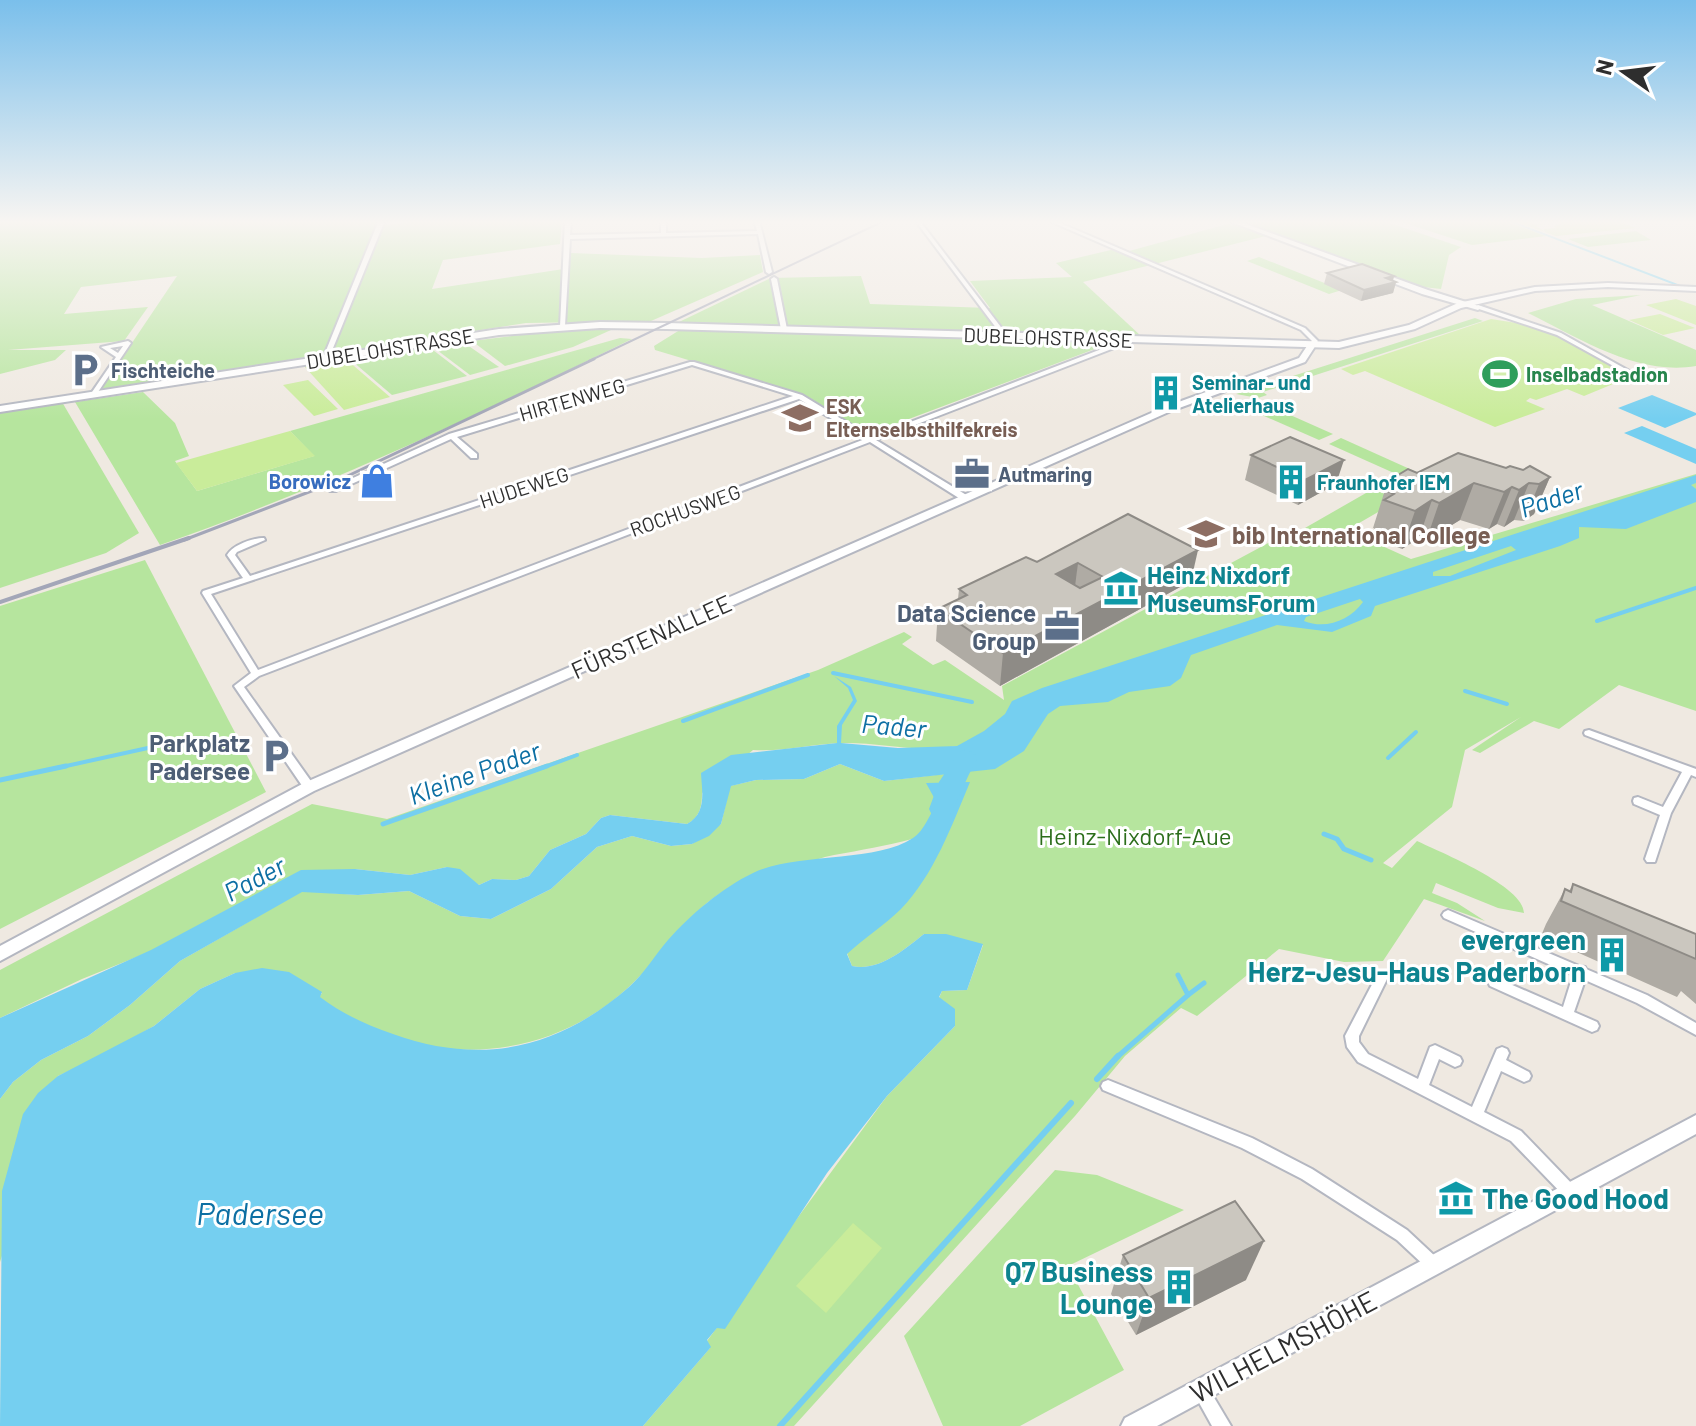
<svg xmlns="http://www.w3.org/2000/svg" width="1696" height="1426" font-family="Barlow,sans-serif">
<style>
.green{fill:#b6e59e}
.pitch{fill:#c9ec9a}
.water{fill:#75cff0;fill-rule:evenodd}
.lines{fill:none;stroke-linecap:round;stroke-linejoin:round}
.stream-far3{stroke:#75cff0;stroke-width:2}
.stream-far2{stroke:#75cff0;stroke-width:4}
.stream-far1{stroke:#75cff0;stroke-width:5}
.stream{stroke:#75cff0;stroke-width:6}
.river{fill:#75cff0;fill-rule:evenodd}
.minor-casing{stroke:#b4b7c1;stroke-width:4}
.tertiary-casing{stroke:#b4b7c1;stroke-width:4}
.secondary-casing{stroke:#b4b7c1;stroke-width:4}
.minor{fill:#fff;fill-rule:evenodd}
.tertiary{fill:#fff;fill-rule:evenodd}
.secondary{fill:#fff;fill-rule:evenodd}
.rail-far2{stroke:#a3a6b8;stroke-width:2}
.rail-far1{stroke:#a3a6b8;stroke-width:3}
.rail{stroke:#a3a6b8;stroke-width:4}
.wall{fill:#afaba4}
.shaded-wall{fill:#8e8b86}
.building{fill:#cbc7bf;stroke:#8e8b86;stroke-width:2;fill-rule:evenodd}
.labels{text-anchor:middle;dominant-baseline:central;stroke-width:6;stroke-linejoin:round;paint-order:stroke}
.far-street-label{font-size:20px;fill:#2e2e2e;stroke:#fff}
.far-service-label{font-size:20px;font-weight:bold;fill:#4e5e75;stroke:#fff;text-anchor:start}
.far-leisure-label{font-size:20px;font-weight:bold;fill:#27864d;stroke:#fff;text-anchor:start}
.far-culture-label{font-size:20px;font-weight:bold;fill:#0d838f;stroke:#fff;text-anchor:start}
.far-education-label{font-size:20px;font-weight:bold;fill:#785e54;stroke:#fff;text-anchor:start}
.far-shop-label{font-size:20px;font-weight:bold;fill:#366cbe;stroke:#fff;text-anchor:end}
.education-label{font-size:24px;font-weight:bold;fill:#785e54;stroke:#fff;text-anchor:start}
.culture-label{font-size:24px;font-weight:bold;fill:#0d838f;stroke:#fff;text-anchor:start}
.service-label{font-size:24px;font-weight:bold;fill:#4e5e75;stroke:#fff;text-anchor:end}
.street-label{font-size:24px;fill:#2e2e2e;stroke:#fff}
.park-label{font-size:24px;fill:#2c6e1b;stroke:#fff}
.water-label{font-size:26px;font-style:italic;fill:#0d6fa3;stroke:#fff}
.near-culture-label{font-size:28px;font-weight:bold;fill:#0d838f;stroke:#fff;text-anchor:end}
.near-street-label{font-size:28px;fill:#2e2e2e;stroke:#fff}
.near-water-label{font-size:32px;font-style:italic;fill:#0d6fa3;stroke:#fff}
</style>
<rect width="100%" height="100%" fill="#efe9e1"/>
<!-- green -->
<g class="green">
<polygon points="0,220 378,220 376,226 427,220 562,220 560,244 443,260 432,289 570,268 570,253 702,258 760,255 763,272 651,321 526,323 101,389 177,276 81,287 64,314 148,307 124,341 8,350 66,350 55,360 0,374"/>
<polygon points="1235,220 1381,220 1461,247 1449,255 1441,289 1423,287"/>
<polygon points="1396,220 1502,220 1546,236 1472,245"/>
<polygon points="1231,223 1266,236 1083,282 1141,336 679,322 771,278 861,276 870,304 990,308 970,281 1072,277 1056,263 1115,249 1122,253"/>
<polygon points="1636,231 1651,240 1588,247 1568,239"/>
<polygon points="1259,257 1342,290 1329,294 1247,261"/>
<path d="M 1641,295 L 1592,305 L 1696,350 L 1696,366 C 1637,376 1579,338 1528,313 L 1576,299 Z"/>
<polygon points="1475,318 1483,321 1263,392 1267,395 1258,398 1236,394"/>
<polygon points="683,328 1108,340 1108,344 869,434 805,395 655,350 654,346"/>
<polygon points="559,330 611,330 573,347 505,366 472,341"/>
<path d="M 620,338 L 632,339 C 476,416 326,487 160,545 L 75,402 L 143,392 L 175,423 L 189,456 L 175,461 L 197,491 L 314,456 L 290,431 Z"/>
<polygon points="463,342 499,367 470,375 433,347"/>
<polygon points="429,347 467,376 392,395 352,361"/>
<polygon points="1230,401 1261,402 1333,434 1319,440"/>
<polygon points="62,402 139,533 106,553 0,588 0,412"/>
<polygon points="1341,438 1432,479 1414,482 1329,444"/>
<path d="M 1696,474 L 1696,711 L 1619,685 L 1559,729 L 1534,721 L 1480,753 L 1472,750 L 1521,717 L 1465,750 L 1452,807 L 1383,863 L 1392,868 L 1417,841 C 1440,852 1524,886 1524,913 L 1498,908 L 1436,883 L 1432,893 L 1457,903 L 1485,921 L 1424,899 L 1383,961 L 1344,962 L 1279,949 L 1197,1016 L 1181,1008 L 1125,1056 L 1075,1116 L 794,1426 L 643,1426 L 710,1348 L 707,1341 L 887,1096 L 955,1026 L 945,1002 L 939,998 L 942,991 L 967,990 L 983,945 L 924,934 C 905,949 879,972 852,966 L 847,953 L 912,839 C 886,846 861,850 834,855 C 809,860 784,872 759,880 C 747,884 730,887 719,894 C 683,918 661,957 630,986 C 541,1069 412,1069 319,997 L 322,993 L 235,973 L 200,989 L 154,1026 L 105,1054 L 58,1076 L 0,1262 L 0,1099 L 13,1082 L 41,1060 L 88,1036 L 130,1005 L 180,961 L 302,891 L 358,895 L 409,891 L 460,916 L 491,919 L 551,889 L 597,847 L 632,836 L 671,846 L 692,844 L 721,824 L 730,786 L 756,780 L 804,779 L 840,764 L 884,781 L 953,773 L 956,746 C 919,753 883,743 846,743 C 814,743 785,752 753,750 L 702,793 C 702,807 700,817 687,824 L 610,815 L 601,818 L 586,834 L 550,850 L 529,876 L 516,880 L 492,879 L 479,885 L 447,867 L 410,875 L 355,869 L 82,979 L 0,1018 L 0,970 L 312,804 L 387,819 L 818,670 L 904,632 L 912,637 L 902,644 L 933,665 L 945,660 L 1004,700 L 1002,686 L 1285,534 L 1291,536 L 1373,489 L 1399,500 L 1347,530 L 1411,559 Z"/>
<polygon points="145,560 266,792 0,929 0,606"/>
<polygon points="1055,1170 1097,1175 1184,1210 1068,1266 1124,1370 1020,1426 943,1426 904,1336"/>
</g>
<!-- pitch -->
<g class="pitch">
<polygon points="1511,220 1525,220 1535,225 1548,223 1536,226 1545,232 1543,229 1556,228 1554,226 1561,223 1554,220 1616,220 1635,228 1556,236"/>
<polygon points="1676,299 1696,306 1696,325 1646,305"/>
<polygon points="1660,314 1695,328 1663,335 1629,320"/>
<polygon points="1491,319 1523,324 1561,338 1630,377 1584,396 1567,389 1536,400 1530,398 1526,401 1545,409 1495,427 1365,371 1353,375 1341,369"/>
<polygon points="347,360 390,397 344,410 304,366"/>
<polygon points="308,380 338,409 314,416 283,385"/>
<polygon points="290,431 315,456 197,491 176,463"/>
<polygon points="853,1223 882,1248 826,1313 796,1286"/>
</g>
<!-- water -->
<g class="water">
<polygon points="1652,395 1696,413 1696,415 1665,428 1618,408"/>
<polygon points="1642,426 1696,449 1696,464 1624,433"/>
<path d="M 1696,475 L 1696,483 L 1691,485 L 1696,489 L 1696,502 L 1626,529 L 1579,527 L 1579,538 L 1560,546 L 1375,606 L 1371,616 L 1332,632 L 1277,625 L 1191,655 L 1181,678 L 1170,686 L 1129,692 L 1108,702 L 1060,706 L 1048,714 L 1024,751 L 995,769 L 884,781 L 840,764 L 804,779 L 756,780 L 731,786 L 721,824 L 709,836 L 692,844 L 671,846 L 632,836 L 597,847 L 551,889 L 491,919 L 460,916 L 409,891 L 358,895 L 302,892 L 180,961 L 130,1005 L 88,1036 L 41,1060 L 13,1082 L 0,1099 L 0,1018 L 151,950 L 301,870 L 355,869 L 410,875 L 447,867 L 460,869 L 479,885 L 492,879 L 516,880 L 529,876 L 550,850 L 586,834 L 601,818 L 610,815 L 687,824 C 707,813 702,792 701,773 L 731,755 L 837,743 L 837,726 L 853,700 L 848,688 L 834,676 L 851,687 L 857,701 L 842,725 L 841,743 L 898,748 L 957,746 L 984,731 L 1005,714 L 1012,701 L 1042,688 ZM 1511,546 L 1516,550 L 1450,576 L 1433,576 L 1433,572 ZM 1360,599 L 1363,602 C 1350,620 1326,630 1304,621 L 1306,617 Z"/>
<path d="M 970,782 C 952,825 934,875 901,909 C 885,925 864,938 847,954 L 852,966 C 879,972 905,949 924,934 L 946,934 L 983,944 L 967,990 L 942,991 L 939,997 L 955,1009 L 955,1026 L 887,1096 L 827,1173 L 725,1329 L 717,1328 L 707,1340 L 711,1347 L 643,1426 L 0,1426 L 2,1191 L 23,1114 L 38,1093 L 58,1076 L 154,1026 L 200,989 L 235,973 L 262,968 L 289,972 L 322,992 L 320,997 C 341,1013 366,1025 393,1034 C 482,1066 558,1049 629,987 C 644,974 655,955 668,940 C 691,914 722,888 753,873 C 797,852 875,863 913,838 C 924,831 930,814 937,803 L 926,783 Z"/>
</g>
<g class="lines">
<!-- stream-far3 -->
<polyline class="stream-far3" points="1507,220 1696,292"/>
<!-- stream-far2 -->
<g class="stream-far2">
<polyline points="1597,621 1696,588"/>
<polyline points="833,673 972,702"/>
<polyline points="1465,691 1507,704"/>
<polyline points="683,721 808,675"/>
<polyline points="1388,758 1416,732"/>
<polyline points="57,768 166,744 189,746"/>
<polyline points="542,768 577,755"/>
</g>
<!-- stream-far1 -->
<g class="stream-far1">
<polyline points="0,780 66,766"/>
<polyline points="383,824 547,766"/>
<polyline points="1324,834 1337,839 1344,849 1371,860"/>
<polyline points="1188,995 1204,983"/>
<polyline points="1116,1058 1188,995 1178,975"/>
</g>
<!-- stream -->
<g class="stream">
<polyline points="1097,1079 1118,1056"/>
<polyline points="780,1426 1071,1103"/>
</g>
<!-- river -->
<path class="river" d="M 967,749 L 978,757 C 967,776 960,796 950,815 L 932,815 L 929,809 L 939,782 L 959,752 Z"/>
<!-- minor casing -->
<g class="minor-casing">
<g id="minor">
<polygon points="379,220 385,220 329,358 324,359 323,358"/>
<polygon points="565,220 571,220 570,235 661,233 661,220 666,220 666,233 757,231 754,220 759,220 772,272 769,274 766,272 758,234 570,239 565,326 560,327"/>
<polygon points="915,220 919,220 1007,335 1007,337 1003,337"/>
<polygon points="1047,220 1053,220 1305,328 1318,341 1314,346 1310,346 1309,345 1312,341 1301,330"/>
<polygon points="774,277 777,279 787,329 784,331 781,329 771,279"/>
<polygon points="1478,305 1561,333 1642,378 1637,379 1557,335 1476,308 1475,307"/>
<path d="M 1133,337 L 1136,339 L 1135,340 L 876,440 L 968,496 L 968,500 L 962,500 L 870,442 L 259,676 L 244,687 L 313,784 L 314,787 L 313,790 L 305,790 L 234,686 L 251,673 L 202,593 L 203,591 L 243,578 L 227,555 C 233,545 252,538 264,538 L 265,540 L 237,552 L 235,555 L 250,576 L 793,396 L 692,365 L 457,437 L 477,454 L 477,458 L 471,458 L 451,439 L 336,491 L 330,491 L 329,489 L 449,434 L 690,362 L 694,362 L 802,395 L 871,437 ZM 799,399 L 865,439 L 258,670 L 211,594 Z"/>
<path d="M 128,341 L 131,343 L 96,395 L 91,396 L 90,395 L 116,357 L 101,347 ZM 123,346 L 118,353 L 110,348 Z"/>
<polygon points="1589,730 1696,769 1696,777 1691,775 1671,813 1655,862 1647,862 1645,859 1660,815 1634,804 1633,801 1634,798 1638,797 1663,807 1682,772 1585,735 1584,733 1585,731"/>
<polygon points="1448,910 1579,966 1585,967 1586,969 1647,995 1696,1023 1696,1035 1637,1003 1585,980 1574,1012 1597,1022 1599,1026 1597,1030 1592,1032 1490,986 1488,982 1490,978 1494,977 1563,1007 1573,975 1444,918 1442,915 1444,912"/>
<polygon points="1382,972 1386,973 1388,977 1359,1036 1359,1042 1368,1054 1418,1079 1430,1047 1435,1045 1460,1057 1462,1061 1460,1065 1455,1067 1439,1059 1429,1085 1472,1107 1497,1049 1502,1047 1507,1049 1509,1053 1506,1060 1529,1072 1531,1076 1529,1080 1524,1082 1501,1071 1484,1112 1521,1131 1576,1188 1578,1193 1576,1198 1571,1200 1566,1198 1511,1141 1358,1062 1347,1047 1345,1036 1378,973"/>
<polygon points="1108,1080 1252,1138 1312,1169 1407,1230 1437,1258 1440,1263 1437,1268 1432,1271 1427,1268 1397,1240 1302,1179 1242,1148 1103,1090 1101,1086 1103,1082"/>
<polygon points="1200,1382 1206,1384 1231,1426 1212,1426 1192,1390 1194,1384"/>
</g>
</g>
<!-- tertiary casing -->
<g class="tertiary-casing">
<g id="tertiary">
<polygon points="1226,220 1235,220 1428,290 1482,307 1478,310 1422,294"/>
<polygon points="1309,343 1316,345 1305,362 1171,411 314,791 0,961 0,946 304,783 1165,407 1299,358"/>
</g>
</g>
<!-- secondary casing -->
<g class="secondary-casing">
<g id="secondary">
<polygon points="1608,283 1696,287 1696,291 1608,287 1535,291 1461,308 1415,329 1339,348 667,329 600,328 499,335 0,412 0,406 499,329 600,322 667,323 1339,342 1409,325 1458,303 1535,287"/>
<polygon points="1696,1115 1696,1134 1157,1426 1121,1426 1125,1418"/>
</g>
</g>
<!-- minor -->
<use href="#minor" class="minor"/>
<!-- tertiary -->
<use href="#tertiary" class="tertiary"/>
<!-- secondary -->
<use href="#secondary" class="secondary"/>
<!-- rail-far2 -->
<polyline class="rail-far2" points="589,361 886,220"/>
<!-- rail-far1 -->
<polyline class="rail-far1" points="184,540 335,482 594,359"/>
<!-- rail -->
<polyline class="rail" points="0,602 189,538"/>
</g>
<!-- wall -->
<g class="wall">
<polygon points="1327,273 1394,276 1393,281 1396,282 1393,293 1361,301 1324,284"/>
<polygon points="1251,455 1336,484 1298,505 1245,480"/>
<polygon points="1506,468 1550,477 1534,514 1524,521 1514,520 1504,527 1497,524 1489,529 1460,520 1426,541 1419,538 1402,549 1372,537 1374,528 1373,528 1385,490 1390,487 1393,478 1417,473"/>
<polygon points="1128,514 1191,581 1000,686 936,641 938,609 958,599 959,589 1037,562"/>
<polygon points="1573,884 1696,934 1696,1004 1681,991 1677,997 1541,936 1546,924 1565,889 1569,891"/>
<polygon points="1123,1255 1246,1280 1136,1335 1111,1294"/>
</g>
<!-- shaded-wall -->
<g class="shaded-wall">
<polygon points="1394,276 1392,283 1396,282 1393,293 1361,301 1364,290 1386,278"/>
<polygon points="1344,460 1336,484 1298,505 1305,480"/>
<polygon points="1550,477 1534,514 1524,521 1539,484"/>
<polygon points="1474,483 1460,520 1426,541 1439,503"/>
<polygon points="1529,483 1514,520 1504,527 1519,490"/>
<polygon points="1512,487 1497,524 1489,529 1504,492"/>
<polygon points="1432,500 1419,538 1402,549 1415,511"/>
<polygon points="1198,550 1191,581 1000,686 1003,653"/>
<polygon points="1078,563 1074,594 1056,574"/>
<polygon points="1264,1241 1246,1280 1136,1335 1149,1298"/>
</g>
<!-- building -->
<g class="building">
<polygon points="1362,264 1394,276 1386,278 1396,282 1364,290 1327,273"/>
<polygon points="1290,437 1344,460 1305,480 1251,455"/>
<polygon points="1458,453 1506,468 1510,466 1523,470 1530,466 1550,477 1539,484 1529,483 1519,490 1512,487 1504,492 1474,483 1439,503 1432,500 1415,511 1384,500 1394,494 1385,490 1401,481 1393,478 1408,469 1417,473"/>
<path d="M 1128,514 L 1198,550 L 1003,653 L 938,609 L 967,595 L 959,589 L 1026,557 L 1037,562 ZM 1078,563 L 1103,577 L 1080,588 L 1056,574 Z"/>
<polygon points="1573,884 1696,934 1696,959 1561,901 1565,889 1571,892"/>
<polygon points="1235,1201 1264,1241 1149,1298 1123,1255"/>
</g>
<!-- sky -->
<linearGradient id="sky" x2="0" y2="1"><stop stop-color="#7abfeb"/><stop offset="0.53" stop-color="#f8f5f2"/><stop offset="1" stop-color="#f8f5f2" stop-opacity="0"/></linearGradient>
<rect width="1696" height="419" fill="url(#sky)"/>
<!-- icons -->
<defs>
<g id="parking-bare" transform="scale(2.76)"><path d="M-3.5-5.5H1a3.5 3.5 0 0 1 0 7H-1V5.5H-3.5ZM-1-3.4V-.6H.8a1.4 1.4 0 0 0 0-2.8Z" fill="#5c6f8a" stroke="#fff" stroke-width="2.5" paint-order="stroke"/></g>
<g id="stadium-bare" transform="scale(2.76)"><path d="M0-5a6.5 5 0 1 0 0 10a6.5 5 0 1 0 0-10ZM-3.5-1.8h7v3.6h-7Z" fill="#2e9e5b" stroke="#fff" stroke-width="2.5" paint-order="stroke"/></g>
<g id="building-bare" transform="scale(2.76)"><path d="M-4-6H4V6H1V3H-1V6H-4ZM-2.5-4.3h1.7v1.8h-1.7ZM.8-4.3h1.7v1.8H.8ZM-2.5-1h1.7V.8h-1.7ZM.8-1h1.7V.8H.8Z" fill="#0f9aa8" stroke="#fff" stroke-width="2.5" paint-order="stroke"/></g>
<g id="school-bare" transform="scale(2.76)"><path d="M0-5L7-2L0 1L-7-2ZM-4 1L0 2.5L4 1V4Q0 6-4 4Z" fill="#8d6e63" stroke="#fff" stroke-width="2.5" paint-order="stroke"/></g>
<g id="office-bare" transform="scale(2.76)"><path d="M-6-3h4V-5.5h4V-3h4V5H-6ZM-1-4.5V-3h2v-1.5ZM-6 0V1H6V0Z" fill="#5c6f8a" stroke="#fff" stroke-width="2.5" paint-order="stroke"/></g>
<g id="shop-bare" transform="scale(2.76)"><path d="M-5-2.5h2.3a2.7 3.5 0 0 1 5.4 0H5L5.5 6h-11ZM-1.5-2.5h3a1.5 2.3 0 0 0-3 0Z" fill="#3f7fe0" stroke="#fff" stroke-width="2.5" paint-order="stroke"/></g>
<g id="university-bare" transform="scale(2.76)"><path d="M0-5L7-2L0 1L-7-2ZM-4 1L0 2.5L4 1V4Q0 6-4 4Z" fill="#8d6e63" stroke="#fff" stroke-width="2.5" paint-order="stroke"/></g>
<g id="museum-bare" transform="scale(2.76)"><path d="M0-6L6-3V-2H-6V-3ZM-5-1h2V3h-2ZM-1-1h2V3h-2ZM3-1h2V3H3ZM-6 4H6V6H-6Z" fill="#0f9aa8" stroke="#fff" stroke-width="2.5" paint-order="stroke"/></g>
</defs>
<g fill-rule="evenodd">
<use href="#parking-bare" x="85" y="370"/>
<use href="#stadium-bare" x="1500" y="374"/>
<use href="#building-bare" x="1166" y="393"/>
<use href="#school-bare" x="800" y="418"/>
<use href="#office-bare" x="972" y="474"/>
<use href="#shop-bare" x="377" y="481"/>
<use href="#building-bare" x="1291" y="482"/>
<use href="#university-bare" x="1206" y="534"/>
<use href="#museum-bare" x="1121" y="588"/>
<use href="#office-bare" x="1062" y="626"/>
<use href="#parking-bare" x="276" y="756"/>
<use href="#building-bare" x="1612" y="955"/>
<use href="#museum-bare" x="1456" y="1198"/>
<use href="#building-bare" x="1179" y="1287"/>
</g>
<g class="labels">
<!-- far-street labels -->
<g class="far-street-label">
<text transform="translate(1048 337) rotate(2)">DUBELOHSTRASSE</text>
<text transform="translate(390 348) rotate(-9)">DUBELOHSTRASSE</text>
<text transform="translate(572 399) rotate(-16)">HIRTENWEG</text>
<text transform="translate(524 487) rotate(-18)">HUDEWEG</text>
<text transform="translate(685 510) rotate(-20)">ROCHUSWEG</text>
</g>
<!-- far-service labels -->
<g class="far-service-label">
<text x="111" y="370">Fischteiche</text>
<text x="998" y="474">Autmaring</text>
</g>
<!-- far-leisure labels -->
<g class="far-leisure-label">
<text x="1526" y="374">Inselbadstadion</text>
</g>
<!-- far-culture labels -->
<g class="far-culture-label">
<text x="1192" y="382">Seminar- und<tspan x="1192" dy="23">Atelierhaus</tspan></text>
<text x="1317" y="482">Fraunhofer IEM</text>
</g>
<!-- far-education labels -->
<g class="far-education-label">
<text x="826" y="406">ESK<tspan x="826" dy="23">Elternselbsthilfekreis</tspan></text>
</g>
<!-- far-shop labels -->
<g class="far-shop-label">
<text x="351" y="481">Borowicz</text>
</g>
<!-- education labels -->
<g class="education-label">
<text x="1232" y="534">bib International College</text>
</g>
<!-- culture labels -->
<g class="culture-label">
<text x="1147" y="574">Heinz Nixdorf<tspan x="1147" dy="28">MuseumsForum</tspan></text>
</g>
<!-- service labels -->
<g class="service-label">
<text x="1036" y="612">Data Science<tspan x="1036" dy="28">Group</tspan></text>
<text x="250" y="742">Parkplatz<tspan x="250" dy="28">Padersee</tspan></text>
</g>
<!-- street labels -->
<g class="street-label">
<text transform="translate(651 636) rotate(-24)">FÜRSTENALLEE</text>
</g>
<!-- park labels -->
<g class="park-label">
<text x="1135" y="835">Heinz-Nixdorf-Aue</text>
</g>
<!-- water labels -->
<g class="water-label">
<text transform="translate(1551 498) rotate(-18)">Pader</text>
<text transform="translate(894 725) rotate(5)">Pader</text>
<text transform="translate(474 772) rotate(-20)">Kleine Pader</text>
<text transform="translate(254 878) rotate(-28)">Pader</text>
</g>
<!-- near-culture labels -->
<g class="near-culture-label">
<text x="1586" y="939">evergreen<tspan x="1586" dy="32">Herz-Jesu-Haus Paderborn</tspan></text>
<text x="1482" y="1198" text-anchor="start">The Good Hood</text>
<text x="1153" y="1271">Q7 Business<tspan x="1153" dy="32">Lounge</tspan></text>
</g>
<!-- near-street labels -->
<g class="near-street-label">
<text transform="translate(1283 1346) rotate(-28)">WILHELMSHÖHE</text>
</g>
<!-- near-water labels -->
<g class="near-water-label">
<text x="260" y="1212">Padersee</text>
</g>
</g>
<!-- north arrow -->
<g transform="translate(1624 72) rotate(284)" stroke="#ffffff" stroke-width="6" paint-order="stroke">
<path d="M0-6L14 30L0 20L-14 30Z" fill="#2e2e2e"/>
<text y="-12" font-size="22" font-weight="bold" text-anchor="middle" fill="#2e2e2e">N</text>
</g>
</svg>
